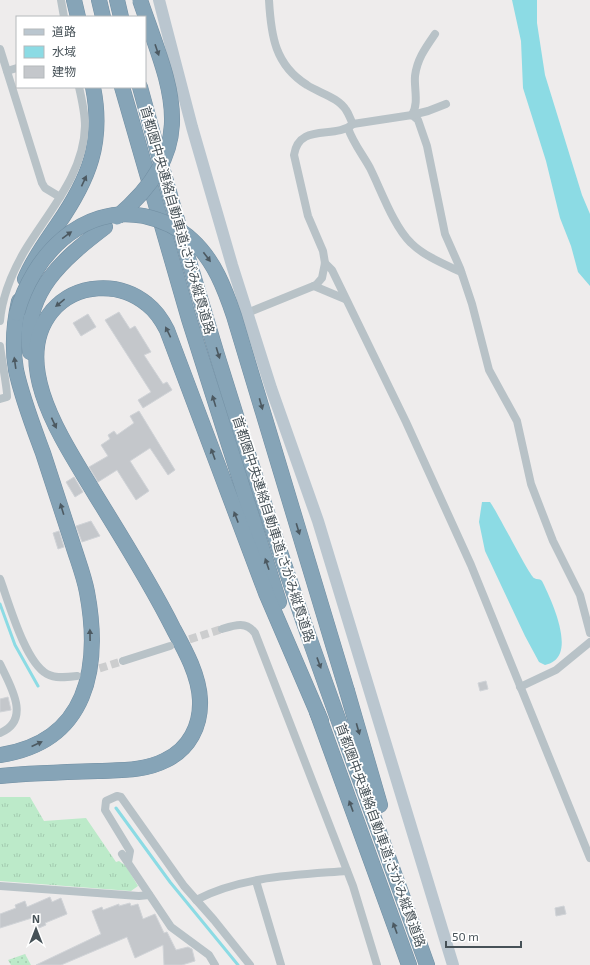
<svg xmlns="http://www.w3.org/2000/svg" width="590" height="965" font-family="'Exo 2','Noto Sans JP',sans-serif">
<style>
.grass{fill:url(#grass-tufts)}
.park{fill:url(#park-dots)}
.water{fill:#8cdbe4}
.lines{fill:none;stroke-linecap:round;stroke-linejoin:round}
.stream{stroke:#8cdbe4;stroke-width:3}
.building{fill:#c4c7cb;stroke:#d0d3d7}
.street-tunnel{stroke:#cccdce;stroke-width:8;stroke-dasharray:8 4;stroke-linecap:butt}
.highway-casing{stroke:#728fa3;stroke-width:16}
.street{stroke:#b8c2c7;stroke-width:8}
.secondary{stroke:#bac6cf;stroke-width:12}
.highway{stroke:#86a4b7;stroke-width:15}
.highway-bridge-casing{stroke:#728fa3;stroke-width:16;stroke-linecap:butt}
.highway-bridge{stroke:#86a4b7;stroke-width:15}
.oneway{fill:#4c5961}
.labels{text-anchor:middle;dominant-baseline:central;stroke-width:3.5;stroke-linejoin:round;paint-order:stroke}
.street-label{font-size:13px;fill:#465157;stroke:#fff}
</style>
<defs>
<pattern id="grass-tufts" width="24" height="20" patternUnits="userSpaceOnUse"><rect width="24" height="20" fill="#bceac9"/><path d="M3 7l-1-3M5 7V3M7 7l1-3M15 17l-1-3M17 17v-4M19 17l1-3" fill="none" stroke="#a3caaf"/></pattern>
<pattern id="park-dots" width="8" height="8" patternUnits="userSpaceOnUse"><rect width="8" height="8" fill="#bceac9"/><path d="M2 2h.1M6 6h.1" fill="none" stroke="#a3caaf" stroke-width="1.8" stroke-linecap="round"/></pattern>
</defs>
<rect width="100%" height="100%" fill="#eeecec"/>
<!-- grass -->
<polygon class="grass" points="0,797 30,797 44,821 86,818 116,862 119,861 126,866 138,886 131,891 0,881"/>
<!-- park -->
<polygon class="park" points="25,954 31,965 11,965 8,960"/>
<!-- water -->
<g class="water">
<polygon points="512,0 537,0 537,23 545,75 582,195 590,214 590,286 578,272 571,246 560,218 546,161 523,88 521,41"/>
<path d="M 482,502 L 490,502 C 498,513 529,575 534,578 C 537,580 539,578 542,581 C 550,597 574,647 554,661 C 552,663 548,664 545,665 L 539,662 L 525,636 L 485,551 L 479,522 Z"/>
</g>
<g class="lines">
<!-- stream -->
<g class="stream">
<polyline points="0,604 15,645 38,686"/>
<polyline points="116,808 170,882 238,965"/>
</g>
</g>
<!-- building -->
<g class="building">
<polygon points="119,312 130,329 135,326 151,352 144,355 163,384 167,382 172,390 143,408 138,400 151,392 105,320"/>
<polygon points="88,314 96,327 81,336 73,323"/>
<polygon points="139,411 175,470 168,475 150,448 130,461 149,491 136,500 117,470 98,482 89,467 108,456 101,445 110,439 108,435 114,431 117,435 134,423 130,416"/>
<polygon points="74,477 83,492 75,497 66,482"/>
<polygon points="91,521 100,536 82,542 76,526"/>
<polygon points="59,531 64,547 58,549 53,533"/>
<polygon points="486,681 488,689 480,691 478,683"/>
<polygon points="8,697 11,710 0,712 0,699"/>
<polygon points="50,897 52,902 61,898 67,914 45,923 46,925 39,928 35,917 0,928 0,914 16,908 15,905 25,901 27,907"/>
<polygon points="130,903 131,906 138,904 143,919 155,914 164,933 167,932 176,950 188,947 192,949 195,961 182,965 164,965 163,945 135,958 127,937 61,965 36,965 101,934 92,911 102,907 103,910 119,904 119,906"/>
<polygon points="564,906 566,914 556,916 555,908"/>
</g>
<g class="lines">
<!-- street-tunnel -->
<g class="street-tunnel">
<polyline points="178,643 222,629"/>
<polyline points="88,672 123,661"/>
</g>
<!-- highway casing -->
<g class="highway-casing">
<g id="highway">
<polyline points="74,0 78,17"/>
<polyline points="99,0 103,17"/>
<polyline points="117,0 121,17"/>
<polyline points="122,87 189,319 279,602"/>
<path d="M 140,87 C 188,266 243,445 303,620 C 343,735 386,850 427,965"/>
<path d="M 25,279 C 33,259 46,242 58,224 C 89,179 104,142 93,87"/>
<path d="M 30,352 C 22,293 63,259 105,227"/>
<polyline points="347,691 380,805"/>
<polyline points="317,712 409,965"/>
<path d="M 0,755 C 88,742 101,667 87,592 C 84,576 78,561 73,545 C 63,514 53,484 43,453 C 33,426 22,398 16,370 C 12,347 14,323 19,301"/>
<path d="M 0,776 C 32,773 65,772 98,771 C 121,770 145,771 166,760 C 189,749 201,726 200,700 C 199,675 185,650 173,628 C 150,582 122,538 95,494 C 67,446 8,365 52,311 C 76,283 119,281 147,304 C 156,311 162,320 167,330 L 266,593 L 321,721"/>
</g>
</g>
<!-- street -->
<g class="street">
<polyline points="61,0 64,17"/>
<path d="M 269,0 C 271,36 275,65 307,85 C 319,93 338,97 346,110 C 349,114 350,119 353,124 L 412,115 L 418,120 L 427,146 L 445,234 L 460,268 L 472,304 L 489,370 L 517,421 L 531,484 L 553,541 L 580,595 L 590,633"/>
<polyline points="0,49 42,183 45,188 60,197"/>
<polyline points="7,71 17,68"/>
<path d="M 412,115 C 419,103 414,89 415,76 C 417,59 426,47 435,34"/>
<polyline points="412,115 428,111 446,104"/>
<path d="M 348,128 C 353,143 363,155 370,168 C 381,190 394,227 411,243 C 424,256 444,264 461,272"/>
<polyline points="325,263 332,270 406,422 471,565 590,858"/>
<polyline points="314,286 345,299"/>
<path d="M 247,313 L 316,285 L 322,278 L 325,263 L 323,251 L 308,216 L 294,155 C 299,122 335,140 353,124"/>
<path d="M 0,321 C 2,297 12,273 24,252 C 47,213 84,175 85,126 C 85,113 82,100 79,87"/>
<path d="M 0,346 C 1,355 8,393 7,397 L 0,399"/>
<path d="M 0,579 C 9,603 25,662 47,674 C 56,679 68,677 77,676"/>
<path d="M 222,629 C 235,625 246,621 255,633 L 353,886 L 377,965"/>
<polyline points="123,661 170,646"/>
<path d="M 0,664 C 10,685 32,720 0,733"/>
<polyline points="520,687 556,670 590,642"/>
<polyline points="122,854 171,927 209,955 215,965"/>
<polyline points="128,862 130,851 105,810 106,801 117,796 121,797 184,886 214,920 250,965"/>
<polyline points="256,881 281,965"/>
<polyline points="0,886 139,896 149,895"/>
<path d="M 196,900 C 242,876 296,875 347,871"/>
</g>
<!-- secondary -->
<polyline class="secondary" points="159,0 192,127 232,265 271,388 318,521 453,965"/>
<!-- highway -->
<use href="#highway" class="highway"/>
<!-- highway-bridge casing -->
<g class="highway-bridge-casing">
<g id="highway-bridge">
<path d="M 117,217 C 202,145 171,90 140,0"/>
<path d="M 17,313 C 32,257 81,204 144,216 C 162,220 178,227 192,240 C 214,260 225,289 234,316 L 347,691"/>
</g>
</g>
<!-- highway-bridge -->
<use href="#highway-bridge" class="highway-bridge"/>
</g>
<!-- one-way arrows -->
<defs><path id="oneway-solid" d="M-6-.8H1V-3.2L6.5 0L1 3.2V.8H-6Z"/></defs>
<g class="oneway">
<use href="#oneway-solid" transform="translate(157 50) rotate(71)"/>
<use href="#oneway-solid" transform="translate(84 181) rotate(-65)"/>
<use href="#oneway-solid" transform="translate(67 235) rotate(-36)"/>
<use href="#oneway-solid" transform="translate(207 257) rotate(53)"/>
<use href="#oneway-solid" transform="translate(60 303) rotate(141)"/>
<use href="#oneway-solid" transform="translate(168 332) rotate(-116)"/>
<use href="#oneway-solid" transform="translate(218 353) rotate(73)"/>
<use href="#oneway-solid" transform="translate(15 363) rotate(-98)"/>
<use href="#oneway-solid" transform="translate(214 401) rotate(-107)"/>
<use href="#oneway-solid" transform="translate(261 404) rotate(74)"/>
<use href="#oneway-solid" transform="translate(54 423) rotate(65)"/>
<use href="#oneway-solid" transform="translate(213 454) rotate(-110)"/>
<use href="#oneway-solid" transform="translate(62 509) rotate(-107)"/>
<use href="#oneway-solid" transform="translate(236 517) rotate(-111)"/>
<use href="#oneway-solid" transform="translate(298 529) rotate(73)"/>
<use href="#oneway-solid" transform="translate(267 564) rotate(-109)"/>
<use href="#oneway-solid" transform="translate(90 635) rotate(-91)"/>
<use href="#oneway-solid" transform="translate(319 663) rotate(70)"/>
<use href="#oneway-solid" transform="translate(358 729) rotate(74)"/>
<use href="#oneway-solid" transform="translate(37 744) rotate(-25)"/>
<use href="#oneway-solid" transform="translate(351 806) rotate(-110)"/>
<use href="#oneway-solid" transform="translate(395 928) rotate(-110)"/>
</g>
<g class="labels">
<!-- street labels -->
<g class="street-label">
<text transform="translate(178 220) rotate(74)">首都圏中央連絡自動車道;さがみ縦貫道路</text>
<text transform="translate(274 529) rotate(72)">首都圏中央連絡自動車道;さがみ縦貫道路</text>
<text transform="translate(381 835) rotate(70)">首都圏中央連絡自動車道;さがみ縦貫道路</text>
</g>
</g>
<!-- legend -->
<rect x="16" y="16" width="130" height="72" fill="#ffffff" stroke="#b5b9bc"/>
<rect x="24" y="29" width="20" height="6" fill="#bac6cf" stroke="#b5b9bc"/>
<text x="52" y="36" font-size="12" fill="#465157">道路</text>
<rect x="24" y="46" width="20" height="12" fill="#8cdbe4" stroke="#b5b9bc"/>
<text x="52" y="56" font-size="12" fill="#465157">水域</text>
<rect x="24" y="66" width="20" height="12" fill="#c4c7cb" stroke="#b5b9bc"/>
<text x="52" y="76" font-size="12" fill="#465157">建物</text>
<!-- north arrow -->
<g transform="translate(36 929)" stroke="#ffffff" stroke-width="3" paint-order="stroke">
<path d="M0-3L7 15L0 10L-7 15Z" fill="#465157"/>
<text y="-6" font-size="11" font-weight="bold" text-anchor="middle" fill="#465157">N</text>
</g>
<!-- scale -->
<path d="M446 941v6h75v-6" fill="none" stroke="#465157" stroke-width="2"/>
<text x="452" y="941" font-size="12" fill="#465157" stroke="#ffffff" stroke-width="3" paint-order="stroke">50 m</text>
</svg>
